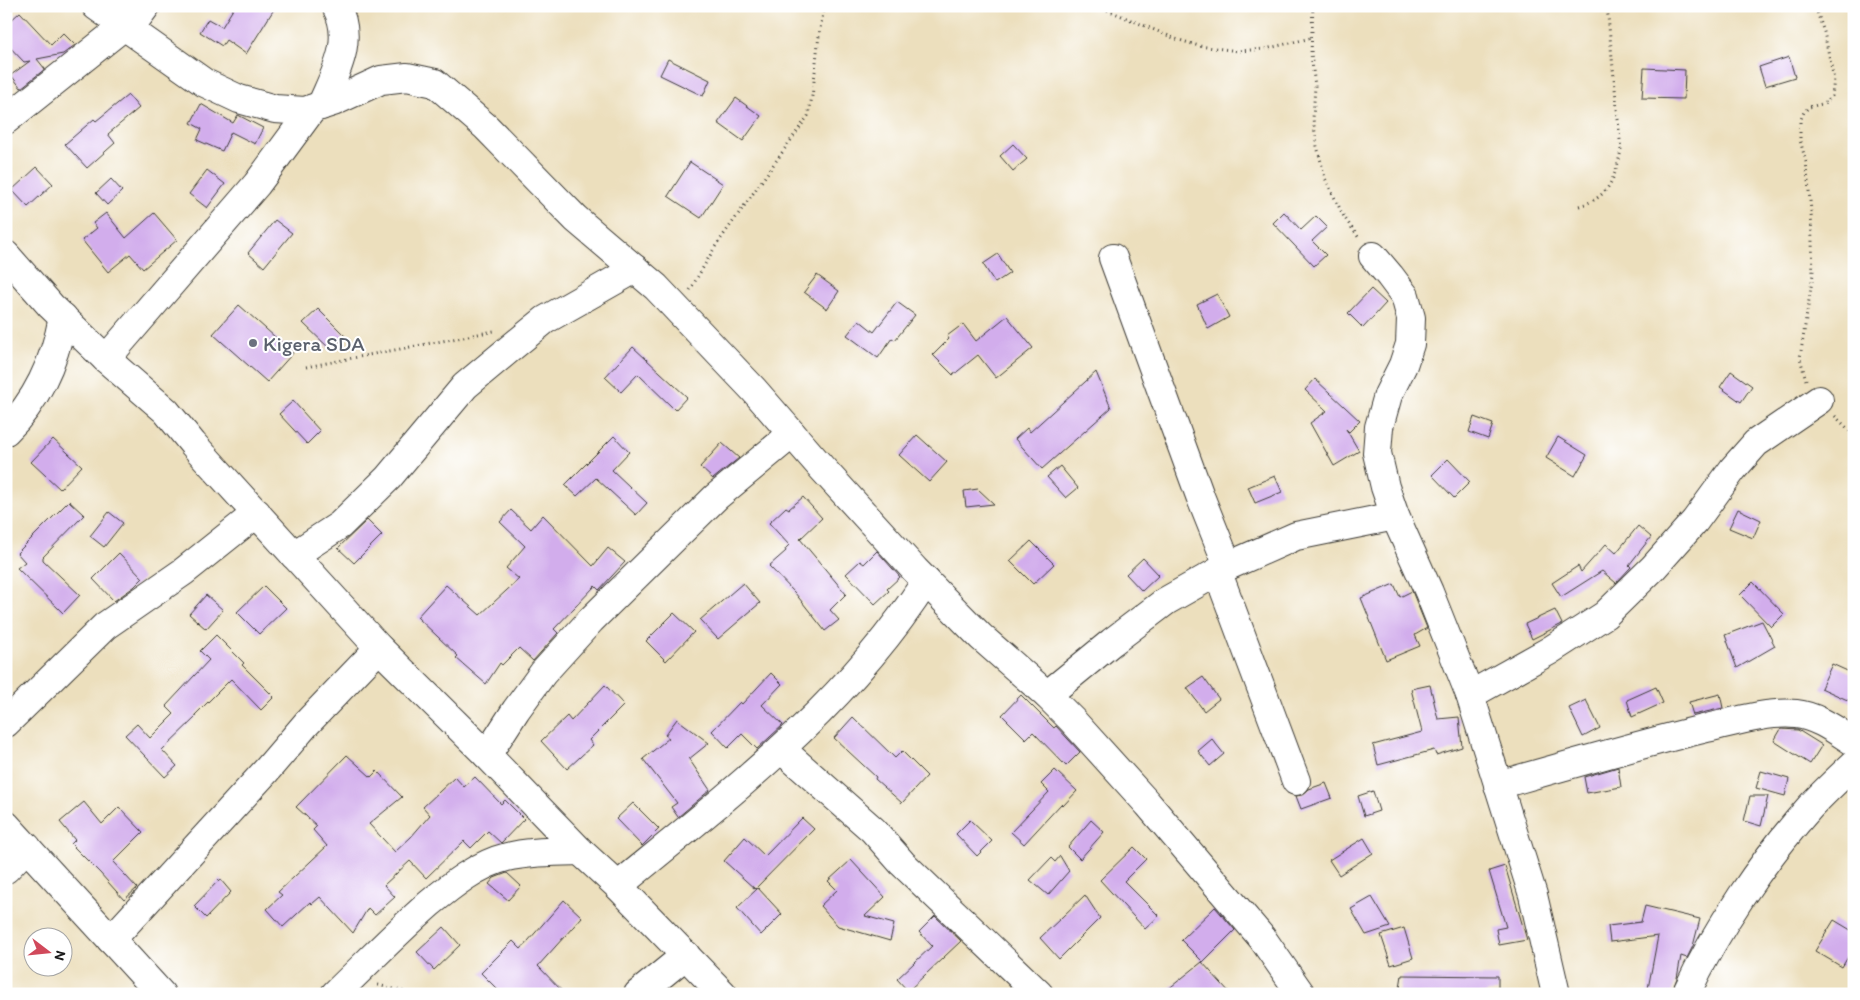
<svg xmlns="http://www.w3.org/2000/svg" width="1860" height="1000" font-family="Itim,sans-serif">
<style>
.building{fill:#d2adec}
.lines{fill:none;stroke-linecap:round;stroke-linejoin:round}
.minor-casing{stroke:#3b3934;stroke-width:30}
.path{stroke:#3b3934;stroke-width:3;stroke-dasharray:1 4;stroke-linecap:butt}
.minor{stroke:#fff;stroke-width:28}
.worship-dot{fill:#6b7280;stroke:#fff;stroke-width:2}
.labels{text-anchor:middle;dominant-baseline:central;stroke-width:4;stroke-linejoin:round;paint-order:stroke}
.worship-label{font-size:21px;fill:#5b616d;stroke:#fff;text-anchor:start}
</style>
<rect width="100%" height="100%" fill="#fff"/>
<filter id="ink" filterUnits="userSpaceOnUse"><feTurbulence type="fractalNoise" baseFrequency=".02" numOctaves="2"/><feDisplacementMap in="SourceGraphic" scale="10" xChannelSelector="R" yChannelSelector="G"/><feConvolveMatrix kernelMatrix="1 2 1 2 8 2 1 2 1" color-interpolation-filters="sRGB"/></filter>
<filter id="wash" filterUnits="userSpaceOnUse"><feTurbulence type="fractalNoise" baseFrequency=".0096" numOctaves="4" result="noise"/><feDisplacementMap in="SourceGraphic" scale="20" xChannelSelector="R" yChannelSelector="G"/><feGaussianBlur stdDeviation="1.12" result="paint"/><feColorMatrix in="noise" values="0 0 0 0 0 0 0 0 0 0 0 0 0 0 0 0 0 1.4 0 .05"/><feComposite in="paint" operator="in"/></filter>
<g filter="url(#wash)">
<rect width="100%" height="100%" fill="#ecdfbd"/>
<g id="blocks">
<!-- building -->
<g class="building">
<polygon points="235,6 276,6 246,54 226,40 222,46 200,32 208,19 222,27"/>
<polygon points="20,12 51,45 63,33 75,45 63,54 37,59 45,69 21,88 11,75 30,61 24,62 6,43 6,25"/>
<polygon points="1789,57 1795,77 1765,86 1759,67"/>
<polygon points="668,59 710,80 703,96 660,75"/>
<polygon points="1644,68 1685,70 1684,99 1642,98"/>
<polygon points="128,95 139,108 108,134 115,143 87,168 65,144 94,119 96,121"/>
<polygon points="736,98 761,116 743,141 718,123"/>
<polygon points="201,104 233,123 238,115 263,128 255,144 231,132 222,151 197,140 202,129 191,123"/>
<polygon points="1013,144 1027,159 1013,171 1000,156"/>
<polygon points="690,162 723,184 701,218 668,196"/>
<polygon points="37,167 53,184 28,207 12,190"/>
<polygon points="207,170 225,184 207,208 189,194"/>
<polygon points="111,179 122,191 107,205 96,193"/>
<polygon points="1284,212 1301,230 1316,216 1327,227 1312,241 1326,255 1314,266 1273,223"/>
<polygon points="106,213 126,238 154,213 177,240 143,269 130,254 108,272 82,240 97,228 93,223"/>
<polygon points="275,220 292,233 264,267 248,253"/>
<polygon points="998,254 1010,273 995,283 983,264"/>
<polygon points="817,275 839,291 827,309 804,292"/>
<polygon points="1371,289 1386,303 1363,328 1348,313"/>
<polygon points="1217,294 1229,317 1208,329 1197,304"/>
<polygon points="897,302 915,315 895,340 892,338 878,358 847,335 859,320 874,332"/>
<polygon points="239,305 293,353 267,382 213,334"/>
<polygon points="318,309 345,336 331,350 303,323"/>
<polygon points="1007,316 1033,348 996,378 978,355 953,375 933,355 949,339 947,336 963,324 976,341"/>
<polygon points="633,347 687,397 675,410 638,374 621,392 605,377"/>
<polygon points="1731,371 1752,386 1741,402 1720,387"/>
<polygon points="1096,372 1111,408 1042,469 1015,439 1027,428 1030,432"/>
<polygon points="1315,379 1360,421 1349,432 1346,429 1359,451 1334,466 1310,423 1327,411 1305,390"/>
<polygon points="293,401 320,431 307,444 279,414"/>
<polygon points="1474,417 1493,424 1488,439 1469,432"/>
<polygon points="917,435 947,462 929,482 899,455"/>
<polygon points="614,436 629,452 612,470 647,503 636,515 596,478 577,496 565,485"/>
<polygon points="1558,437 1587,455 1575,476 1546,458"/>
<polygon points="53,439 82,466 60,489 31,462"/>
<polygon points="722,443 739,458 713,479 700,467"/>
<polygon points="1448,459 1470,482 1454,498 1432,475"/>
<polygon points="1060,466 1078,488 1066,498 1047,477"/>
<polygon points="1275,476 1282,492 1255,503 1248,487"/>
<polygon points="978,489 994,504 966,507 964,491"/>
<polygon points="803,497 822,518 800,539 846,594 830,610 839,620 825,631 795,593 769,566 786,551 785,549 789,545 769,523 786,507 789,509"/>
<polygon points="69,501 84,515 43,557 43,560 80,595 63,613 17,568 25,562 17,553"/>
<polygon points="1738,509 1761,520 1753,538 1729,528"/>
<polygon points="511,510 531,529 543,515 593,566 608,548 625,562 599,590 595,586 554,629 558,633 533,661 519,648 502,665 500,663 486,684 456,658 458,656 417,617 446,585 480,615 519,579 506,568 525,546 500,522"/>
<polygon points="109,512 123,523 104,547 90,536"/>
<polygon points="367,520 382,535 354,563 338,548"/>
<polygon points="1638,526 1651,537 1629,565 1631,567 1616,583 1602,571 1561,597 1552,583 1578,566 1581,572 1606,544 1616,553"/>
<polygon points="1031,541 1054,564 1033,584 1010,561"/>
<polygon points="877,551 900,577 887,589 889,591 875,604 846,574 860,561 864,564"/>
<polygon points="119,553 143,578 134,587 114,601 93,579"/>
<polygon points="1143,558 1159,575 1142,591 1126,574"/>
<polygon points="1753,582 1784,614 1771,627 1740,595"/>
<polygon points="743,583 760,603 718,639 700,620"/>
<polygon points="1394,584 1400,597 1412,591 1427,628 1415,635 1420,646 1386,660 1361,598"/>
<polygon points="264,586 286,608 259,634 237,612"/>
<polygon points="206,595 223,610 206,629 189,614"/>
<polygon points="1555,610 1562,624 1532,639 1525,624"/>
<polygon points="674,613 694,632 666,661 646,641"/>
<polygon points="1762,621 1775,646 1737,668 1725,635"/>
<polygon points="216,635 244,663 242,665 274,697 261,710 231,679 195,715 197,716 162,750 177,766 165,777 125,735 137,724 150,738 174,714 166,706 209,660 200,651"/>
<polygon points="1832,664 1854,674 1854,703 1821,688"/>
<polygon points="771,673 782,684 762,705 783,725 757,749 742,734 728,748 712,731 740,702 742,704"/>
<polygon points="1203,677 1219,699 1204,711 1187,688"/>
<polygon points="605,685 624,705 589,740 593,745 567,769 541,741 567,716 571,721"/>
<polygon points="1430,685 1438,719 1459,717 1462,747 1436,755 1434,750 1378,765 1373,745 1422,732 1411,689"/>
<polygon points="1656,687 1663,703 1632,717 1627,700"/>
<polygon points="1720,694 1723,708 1693,715 1689,702"/>
<polygon points="1021,695 1054,728 1056,726 1080,752 1066,766 1033,732 1026,739 1002,715"/>
<polygon points="1586,700 1600,728 1583,737 1569,708"/>
<polygon points="853,717 895,758 902,751 927,776 902,803 875,779 876,777 834,738"/>
<polygon points="677,719 709,743 689,759 710,790 678,817 671,807 677,803 643,759 669,738 665,735"/>
<polygon points="1781,729 1798,730 1822,745 1810,764 1774,741"/>
<polygon points="1212,739 1224,754 1210,766 1198,751"/>
<polygon points="347,755 371,777 377,771 402,797 369,824 395,852 411,837 430,815 423,807 455,777 464,787 475,777 501,804 505,800 524,819 501,843 488,831 471,848 464,841 426,878 410,861 384,885 395,897 375,915 368,908 353,933 320,897 312,904 310,902 283,927 267,909 282,895 278,892 327,846 313,830 317,826 296,807"/>
<polygon points="1618,767 1621,787 1587,793 1584,777"/>
<polygon points="1055,770 1077,791 1063,806 1061,804 1024,844 1011,832 1049,792 1041,784"/>
<polygon points="1761,771 1789,779 1785,796 1756,788"/>
<polygon points="1326,783 1332,798 1301,809 1296,796 1302,795 1309,789"/>
<polygon points="1373,791 1379,811 1364,816 1358,796"/>
<polygon points="1750,796 1768,796 1761,826 1744,821"/>
<polygon points="84,802 102,824 119,807 143,832 113,862 137,888 124,900 100,873 71,844 75,840 60,822"/>
<polygon points="633,803 659,829 642,846 616,819"/>
<polygon points="802,818 814,829 755,889 724,861 745,837 765,856"/>
<polygon points="970,820 992,841 977,856 956,834"/>
<polygon points="1091,820 1104,832 1080,859 1068,847"/>
<polygon points="1364,838 1373,853 1339,875 1329,860"/>
<polygon points="1134,847 1146,859 1124,881 1159,916 1145,929 1100,880"/>
<polygon points="1060,856 1069,871 1048,895 1030,880 1051,858 1055,862"/>
<polygon points="851,860 885,897 865,916 894,924 890,941 838,926 820,906 837,890 828,881"/>
<polygon points="1505,866 1527,940 1499,945 1496,929 1506,927 1489,871"/>
<polygon points="507,873 521,886 508,900 489,884 494,878"/>
<polygon points="220,879 231,892 206,918 194,906"/>
<polygon points="758,888 782,914 761,935 737,908"/>
<polygon points="1085,895 1100,918 1059,959 1040,938"/>
<polygon points="1372,897 1390,927 1366,935 1351,909"/>
<polygon points="564,900 582,917 538,966 565,994 502,994 481,973 513,941 521,949"/>
<polygon points="1645,906 1700,919 1693,946 1687,958 1681,956 1677,978 1671,994 1647,994 1658,936 1610,942 1608,926 1641,922"/>
<polygon points="1215,907 1235,930 1203,962 1181,940"/>
<polygon points="935,916 961,941 908,991 897,979 932,946 919,932"/>
<polygon points="1834,920 1854,932 1854,947 1842,967 1815,951"/>
<polygon points="444,927 460,945 434,970 417,952"/>
<polygon points="1404,928 1413,958 1391,965 1381,935"/>
<polygon points="1202,962 1231,994 1162,994"/>
<polygon points="1402,975 1498,976 1498,992 1486,992 1486,994 1399,994"/>
</g>
</g>
</g>
<g filter="url(#ink)">
<use href="#blocks" fill-opacity="0" stroke="#3b3934" stroke-width="1"/>
<g class="lines">
<!-- minor casing -->
<g class="minor-casing">
<g id="minor">
<polyline points="96,6 205,83 239,99 275,109 305,111 333,102 381,80 407,77 435,83 486,127 576,219 656,287 754,390 821,467 915,570 981,637 1047,695 1072,720 1148,804 1262,938 1301,994"/>
<polyline points="129,29 146,6"/>
<path d="M 321,106 C 335,73 355,41 336,6"/>
<polyline points="6,120 124,26"/>
<polyline points="6,255 51,306 106,359 166,411 193,444 379,648 487,755 580,851 618,886 723,994"/>
<polyline points="1373,256 1390,276 1405,296 1411,318 1410,344 1403,365 1388,395 1379,427 1377,453 1385,487 1395,516 1429,592 1470,695 1533,895 1556,994"/>
<polyline points="1113,258 1200,496 1228,566"/>
<polyline points="106,359 257,184 313,108"/>
<path d="M 6,431 C 38,400 55,360 63,317"/>
<polyline points="294,555 340,525 388,478 465,386 507,351 545,320 635,269"/>
<polyline points="1218,573 1296,781"/>
<polyline points="1047,695 1112,642 1166,601 1228,566 1296,536 1395,516"/>
<polyline points="1470,695 1549,651 1605,615 1653,568 1695,521 1733,469 1756,443 1819,400"/>
<polyline points="6,723 105,626 183,572 257,513"/>
<polyline points="781,749 873,830 902,863 1039,994"/>
<polyline points="487,755 516,710 543,673 591,620 716,497 792,434"/>
<path d="M 1498,785 C 1568,765 1637,745 1707,728 C 1733,722 1769,711 1796,714 C 1817,716 1837,731 1854,742"/>
<polyline points="6,825 161,994"/>
<polyline points="6,869 27,847"/>
<path d="M 618,886 C 729,795 848,704 926,581"/>
<polyline points="111,940 266,771 307,723 379,648"/>
<path d="M 335,994 C 366,964 396,933 429,904 C 452,885 478,864 507,857 C 531,851 556,852 580,851"/>
<polyline points="638,994 686,955"/>
<path d="M 1686,994 C 1716,929 1763,860 1810,807 C 1824,792 1839,778 1854,764"/>
</g>
</g>
<!-- path -->
<g class="path">
<polyline points="1098,6 1176,39 1199,46 1238,51 1265,49 1311,38"/>
<polyline points="1313,6 1311,54 1315,86 1313,119 1317,146 1325,178 1344,217 1359,238"/>
<path d="M 1579,206 C 1609,198 1615,178 1621,150 L 1607,6"/>
<path d="M 690,290 L 715,247 L 808,116 C 817,80 815,42 825,6"/>
<polyline points="306,367 494,331"/>
<polyline points="1806,380 1800,358 1813,274 1811,210 1806,162 1800,140 1800,121 1804,112 1809,107 1826,103 1832,96 1834,79 1824,32 1815,6"/>
<polyline points="1835,416 1854,435"/>
<polyline points="378,985 413,994"/>
</g>
<!-- minor -->
<use href="#minor" class="minor"/>
</g>
</g>
<!-- markers -->
<circle class="worship-dot" cx="253" cy="343" r="5"/>
<g class="labels">
<!-- worship labels -->
<g class="worship-label">
<text x="263" y="343">Kigera SDA</text>
</g>
</g>
<!-- margin -->
<rect width="1860" height="1000" fill="none" stroke="#fff" stroke-width="25"/>
<!-- north arrow -->
<g transform="translate(48 952) rotate(106)"><circle r="24" fill="#ffffff" stroke="#a4a4a4"/>
<path d="M0-4L9 19L0 12L-9 19Z" fill="#d1495b"/>
<text y="-8" font-size="14" font-weight="bold" text-anchor="middle" fill="#1c1c1c">N</text>
</g>
</svg>
